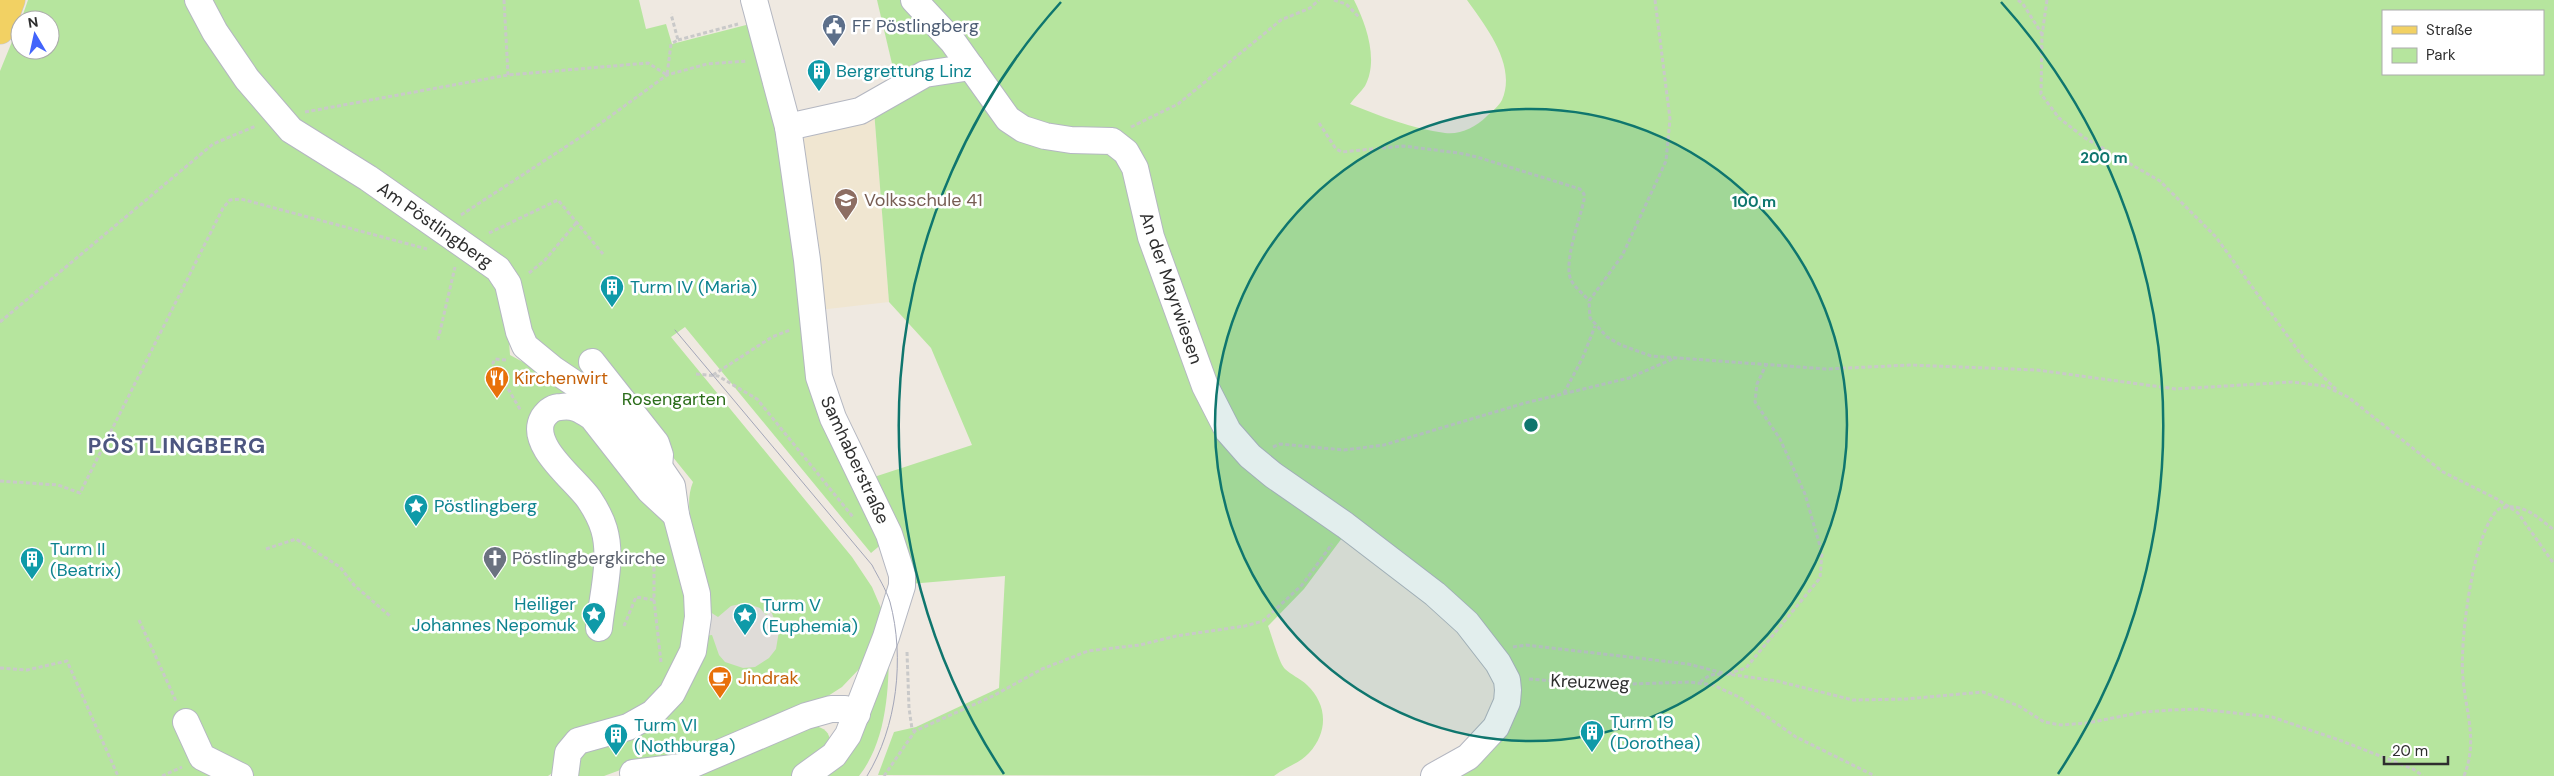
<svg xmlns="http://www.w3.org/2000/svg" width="2554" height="776" font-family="'DM Sans',sans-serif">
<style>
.education{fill:#f0e6d1}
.green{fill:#b6e59e;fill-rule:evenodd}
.plaza{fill:#dfdcd8}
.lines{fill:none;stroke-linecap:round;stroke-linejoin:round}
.minor-casing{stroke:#b4b7c1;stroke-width:28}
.major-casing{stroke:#c9c9c9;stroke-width:29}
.path{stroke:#c9c9c9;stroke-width:3;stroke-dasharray:4 2.5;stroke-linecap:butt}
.minor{stroke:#fff;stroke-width:26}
.major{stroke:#f2d163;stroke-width:28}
.tram{stroke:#a3a6b8;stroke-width:1}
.ring{fill:none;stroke:#0f766e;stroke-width:2.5}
.labels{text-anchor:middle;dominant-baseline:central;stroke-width:5;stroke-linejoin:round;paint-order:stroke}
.service-label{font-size:18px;fill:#4e5e75;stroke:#fff;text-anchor:start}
.culture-label{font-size:18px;fill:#0d838f;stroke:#fff;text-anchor:start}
.education-label{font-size:18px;fill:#785e54;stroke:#fff;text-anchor:start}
.street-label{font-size:18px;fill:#2e2e2e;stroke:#fff}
.food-label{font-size:18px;fill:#c56008;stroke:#fff;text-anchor:start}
.park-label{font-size:18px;fill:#2c6e1b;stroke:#fff}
.worship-label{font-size:18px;fill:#5b616d;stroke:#fff;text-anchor:start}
.district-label{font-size:22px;font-weight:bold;letter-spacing:1px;fill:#4d5680;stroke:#fff}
.centre{fill:#0f766e;stroke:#fff;stroke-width:2.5}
.ring-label{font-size:15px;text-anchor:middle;font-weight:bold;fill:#0f766e;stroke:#fff;stroke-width:5;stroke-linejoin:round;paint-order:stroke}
</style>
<rect width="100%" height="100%" fill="#efe9e1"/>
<!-- education -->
<polygon class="education" points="874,110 889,302 819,310 799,140 812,136 812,130"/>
<!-- green -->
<g class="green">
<polygon points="28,0 192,0 238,77 491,271 508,328 510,355 567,386 566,399 539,409 556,444 552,421 573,414 671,529 693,625 656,699 548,776 0,776 0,71 20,22 20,50 50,50 50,20 21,20"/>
<path d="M 204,0 L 639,0 L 646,29 L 666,24 L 672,44 L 750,24 L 770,86 L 813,383 L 884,542 L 871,553 L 685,327 L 671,337 L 852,557 L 872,587 L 884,615 L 861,667 L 842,687 L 817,703 L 703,751 L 642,762 L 604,776 L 578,776 L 575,772 L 575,751 L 684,688 L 693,533 C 690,516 686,499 693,482 L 672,456 L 534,347 L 518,288 L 287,117 Z"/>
<polygon points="877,0 905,0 958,55 897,85"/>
<path d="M 919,0 L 1354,0 C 1366,24 1379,60 1365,86 C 1361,92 1354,98 1350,104 C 1380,116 1413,129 1445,133 C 1460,135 1476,127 1486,117 C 1491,112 1499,106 1502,100 C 1517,65 1486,27 1467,0 L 2554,0 L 2554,776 L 1448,776 L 1517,674 L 1292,480 L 1228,422 L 1134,152 L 1022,121 ZM 2383,11 L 2543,11 L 2543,74 L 2383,74 Z"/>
<path d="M 967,79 L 999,120 L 1118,155 L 1206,404 L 1345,534 L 1304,589 L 1268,626 C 1272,636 1279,663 1285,669 C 1291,675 1300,678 1307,685 C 1327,704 1329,731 1309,753 C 1299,764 1285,767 1274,776 L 878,775 L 894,732 L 916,727 L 999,688 L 1005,576 L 909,584 L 871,478 L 972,445 L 931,348 L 889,302 L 874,110 L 910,88 Z"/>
<path d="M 889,640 C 889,685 888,739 859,776 L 820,776 L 854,746 L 867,724 Z"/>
<path d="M 815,726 C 824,728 830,732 830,743 L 819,755 L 792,776 L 693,776 Z"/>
</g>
<!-- plaza -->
<polygon class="plaza" points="745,603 760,608 766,615 771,611 779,631 776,649 769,658 755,667 743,668 725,662 719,655 712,635 703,636 707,610 718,617 731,606"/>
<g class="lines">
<!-- minor casing -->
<g class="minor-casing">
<g id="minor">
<polyline points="198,0 215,32 247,79 291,130 368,178 498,269 508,284 519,332 525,346 553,369 599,400 644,459 659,467 672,486 676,515 697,594 698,617 693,651 672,693 653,713 628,727 578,741 568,753 565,776"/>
<polyline points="754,0 788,127 807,260 819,377 833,418 889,534 902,575 902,586 886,637 848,735 834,755 805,776"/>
<polyline points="914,0 953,42 1008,119 1023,129 1045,136 1071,140 1112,141 1126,152 1135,168 1151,237 1205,386 1228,431 1250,456 1273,475 1345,525 1435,594 1467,623 1498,663 1507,680 1508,690 1507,702 1496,727 1468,757 1434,776"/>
<polyline points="788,127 860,111 925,74 971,67"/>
<polyline points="592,362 656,443 660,455 659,467"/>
<path d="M 599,628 C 602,597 613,559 604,529 C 601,519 595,508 589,499 C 575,479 528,445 543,418 C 547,412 553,407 561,407 C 574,405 581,410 592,417 L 650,491 L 676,515"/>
<polyline points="186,722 202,757 240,776"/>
<polyline points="633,773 689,766 806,716 831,709 845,709 857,714"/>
</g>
</g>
<!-- major casing -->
<g class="major-casing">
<polyline id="major" points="0,30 11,0"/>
</g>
<!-- path -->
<g class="path">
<polyline points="504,0 508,75"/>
<polyline points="1334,0 1346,4 1360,18"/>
<polyline points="1655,0 1670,119 1666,161 1622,256 1589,301 1590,318 1607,337 1621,345 1651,356 1827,369 1910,365 2037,370 2176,389 2292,382 2325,386 2348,397 2443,472 2497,499 2518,513 2554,564"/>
<polyline points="2018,0 2023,4 2042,34"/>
<polyline points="2047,0 2042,35 2041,94 2059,118 2085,138 2160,181 2216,237 2305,360 2336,389"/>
<polyline points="678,40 738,24"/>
<polyline points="305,112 508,75 648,63 667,75 671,44 678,40 671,14"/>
<path d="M 1319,123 L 1336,149 L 1342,152 L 1403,146 L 1459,153 L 1477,157 L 1580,189 L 1584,194 L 1584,200 C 1580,219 1563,263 1571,280 C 1575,288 1584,294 1589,301"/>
<polyline points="1131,127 1178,104 1281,20 1310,8 1319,0"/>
<polyline points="461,215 590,131 667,75 707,64 747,61"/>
<polyline points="489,233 558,200 603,254"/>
<polyline points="529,273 545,260 577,222"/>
<polyline points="0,322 213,144 256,126"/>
<polyline points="438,340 455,267"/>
<polyline points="506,360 495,359 493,363 521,411"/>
<polyline points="696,374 718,376 757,399 853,517"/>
<polyline points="713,375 772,337 790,330"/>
<polyline points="1564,393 1583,357 1595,326"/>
<polyline points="1273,447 1280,444 1344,450 1384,445 1525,403 1629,378 1675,358"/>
<polyline points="0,481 58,485 80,493 223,208 230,200 241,199 427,249"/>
<polyline points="266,549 296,539 340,567 354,585 390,616"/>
<polyline points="139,620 176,701"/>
<polyline points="624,626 636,597 654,600"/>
<polyline points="1513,647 1526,645 1688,664 1727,674 1777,681 1853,700 1906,699 1983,692 2019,706 2044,722 2061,725 2087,723 2144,712 2171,710 2198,709 2272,717 2342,741 2413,769 2423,776"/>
<polyline points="907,652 909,708 912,729 915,731"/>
<polyline points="661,662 654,600 654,560 659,559 664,566"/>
<polyline points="0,668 27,670 67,661 118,776"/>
<polyline points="1728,674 1746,668 1820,578 1822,553 1805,494 1780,439 1755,402 1757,384 1766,365"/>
<polyline points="1529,679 1603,685 1690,682 1713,685 1739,697 1796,737 1875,776"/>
<polyline points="1700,682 1710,675 1722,674"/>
<polyline points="162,776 182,767"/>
<polyline points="884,776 915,731 993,696 1042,669 1088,651 1140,645 1176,636 1245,626 1263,621 1302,585 1332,544"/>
<path d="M 2464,776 C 2478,741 2466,714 2463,678 C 2459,646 2473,529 2499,509 C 2522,501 2537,517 2554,530"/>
</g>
<!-- minor -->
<use href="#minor" class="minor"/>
<!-- major -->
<use href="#major" class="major"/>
<!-- tram -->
<path class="tram" d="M 675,330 L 872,565 C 878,577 886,589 890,602 C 905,658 897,727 867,776"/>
</g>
<!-- distance rings -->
<circle cx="1531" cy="425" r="316" fill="#0f766e" fill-opacity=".12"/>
<g class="ring">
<circle cx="1531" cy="425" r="316"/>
<path d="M1004 774A632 632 0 0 1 1061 2M2001 2A632 632 0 0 1 2058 774"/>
</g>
<!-- icons -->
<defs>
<g id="civic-pin" transform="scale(1.25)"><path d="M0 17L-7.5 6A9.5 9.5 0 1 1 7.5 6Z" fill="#5c6f8a" stroke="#fff"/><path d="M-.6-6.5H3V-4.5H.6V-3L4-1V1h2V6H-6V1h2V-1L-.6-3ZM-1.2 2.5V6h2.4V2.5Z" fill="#fff"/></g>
<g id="building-pin" transform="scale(1.25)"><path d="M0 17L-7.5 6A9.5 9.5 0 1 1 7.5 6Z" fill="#0f9aa8" stroke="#fff"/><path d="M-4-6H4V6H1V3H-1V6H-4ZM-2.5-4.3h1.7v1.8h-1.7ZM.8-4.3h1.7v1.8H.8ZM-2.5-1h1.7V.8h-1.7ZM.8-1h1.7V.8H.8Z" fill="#fff"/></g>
<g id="school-pin" transform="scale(1.25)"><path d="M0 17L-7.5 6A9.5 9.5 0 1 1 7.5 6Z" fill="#8d6e63" stroke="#fff"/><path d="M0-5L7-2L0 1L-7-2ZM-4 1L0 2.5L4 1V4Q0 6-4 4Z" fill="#fff"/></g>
<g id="restaurant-pin" transform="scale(1.25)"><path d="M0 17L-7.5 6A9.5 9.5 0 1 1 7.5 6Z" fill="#e8710a" stroke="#fff"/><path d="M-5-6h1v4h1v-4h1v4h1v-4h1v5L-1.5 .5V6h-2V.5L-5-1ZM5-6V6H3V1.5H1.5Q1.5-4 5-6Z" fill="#fff"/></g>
<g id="sight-pin" transform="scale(1.25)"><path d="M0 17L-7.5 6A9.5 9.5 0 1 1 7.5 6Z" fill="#0f9aa8" stroke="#fff"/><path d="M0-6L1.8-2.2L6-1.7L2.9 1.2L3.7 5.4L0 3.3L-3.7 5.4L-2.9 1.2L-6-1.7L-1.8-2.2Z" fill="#fff"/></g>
<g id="church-pin" transform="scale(1.25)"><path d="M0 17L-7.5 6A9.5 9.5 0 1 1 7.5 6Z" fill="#6b7280" stroke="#fff"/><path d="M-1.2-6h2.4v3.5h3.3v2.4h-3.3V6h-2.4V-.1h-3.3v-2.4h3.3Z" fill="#fff"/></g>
<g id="cafe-pin" transform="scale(1.25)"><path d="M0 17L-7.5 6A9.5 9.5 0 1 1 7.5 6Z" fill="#e8710a" stroke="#fff"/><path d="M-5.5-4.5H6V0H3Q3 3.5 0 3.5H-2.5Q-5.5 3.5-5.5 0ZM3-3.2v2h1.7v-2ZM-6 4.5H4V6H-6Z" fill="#fff"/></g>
</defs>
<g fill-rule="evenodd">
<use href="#civic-pin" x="834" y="26"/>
<use href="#building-pin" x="819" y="71"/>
<use href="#school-pin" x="846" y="200"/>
<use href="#building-pin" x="612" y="287"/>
<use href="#restaurant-pin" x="497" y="378"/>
<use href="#sight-pin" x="416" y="506"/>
<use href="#church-pin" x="495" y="558"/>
<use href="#building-pin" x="32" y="559"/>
<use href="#sight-pin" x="594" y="614"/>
<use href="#sight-pin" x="745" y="615"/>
<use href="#cafe-pin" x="720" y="678"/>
<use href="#building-pin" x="1592" y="732"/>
<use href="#building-pin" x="616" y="735"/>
</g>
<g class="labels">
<!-- service labels -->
<g class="service-label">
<text x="852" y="26">FF Pöstlingberg</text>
</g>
<!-- culture labels -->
<g class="culture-label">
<text x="836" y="71">Bergrettung Linz</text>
<text x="630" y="287">Turm IV (Maria)</text>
<text x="434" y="506">Pöstlingberg</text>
<text x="50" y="549">Turm II<tspan x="50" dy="21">(Beatrix)</tspan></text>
<text x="576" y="604" text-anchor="end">Heiliger<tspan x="576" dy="21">Johannes Nepomuk</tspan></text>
<text x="762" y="605">Turm V<tspan x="762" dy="21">(Euphemia)</tspan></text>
<text x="1610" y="722">Turm 19<tspan x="1610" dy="21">(Dorothea)</tspan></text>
<text x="634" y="725">Turm VI<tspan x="634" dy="21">(Nothburga)</tspan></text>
</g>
<!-- education labels -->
<g class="education-label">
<text x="864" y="200">Volksschule 41</text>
</g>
<!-- street labels -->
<g class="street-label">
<text transform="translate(435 225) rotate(35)">Am Pöstlingberg</text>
<text transform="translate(1171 288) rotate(71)">An der Mayrwiesen</text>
<text transform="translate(855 460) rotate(65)">Samhaberstraße</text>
<text transform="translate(1590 682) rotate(2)">Kreuzweg</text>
</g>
<!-- food labels -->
<g class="food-label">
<text x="514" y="378">Kirchenwirt</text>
<text x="738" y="678">Jindrak</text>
</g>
<!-- park labels -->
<g class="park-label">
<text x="674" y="399">Rosengarten</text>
</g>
<!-- worship labels -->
<g class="worship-label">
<text x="512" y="558">Pöstlingbergkirche</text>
</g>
<!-- district labels -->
<g class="district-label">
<text x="177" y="445">PÖSTLINGBERG</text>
</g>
</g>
<circle cx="1531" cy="425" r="8" class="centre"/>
<g class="ring-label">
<text x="2104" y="163">200 m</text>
<text x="1754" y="207">100 m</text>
</g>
<!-- legend -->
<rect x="2382" y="10" width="162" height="65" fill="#ffffff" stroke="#ababab"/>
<rect x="2392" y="26" width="25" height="8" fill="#f2d163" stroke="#ababab"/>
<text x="2426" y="35" font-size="15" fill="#2e2e2e">Straße</text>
<rect x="2392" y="48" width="25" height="15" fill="#b6e59e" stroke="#ababab"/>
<text x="2426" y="60" font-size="15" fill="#2e2e2e">Park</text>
<!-- north arrow -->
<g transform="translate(35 35) rotate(351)"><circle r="24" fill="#ffffff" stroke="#ababab"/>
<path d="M0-4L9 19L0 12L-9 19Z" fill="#4264fb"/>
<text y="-8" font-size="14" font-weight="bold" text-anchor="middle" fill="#2e2e2e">N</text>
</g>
<!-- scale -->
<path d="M2384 756v8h64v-8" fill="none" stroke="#2e2e2e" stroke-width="2.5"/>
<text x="2392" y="756" font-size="15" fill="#2e2e2e" stroke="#ffffff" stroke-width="4" paint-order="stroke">20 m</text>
</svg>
